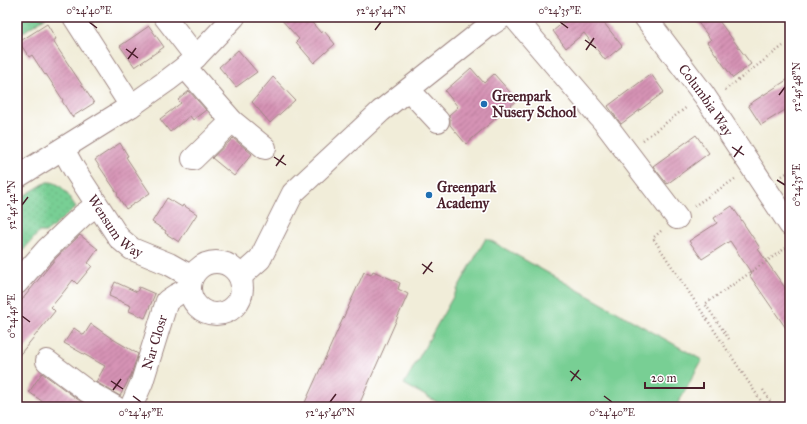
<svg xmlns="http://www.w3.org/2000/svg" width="807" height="424" font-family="'IM FELL Great Primer',serif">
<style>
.grass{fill:url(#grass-dots);stroke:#617760}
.park{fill:#78cf94;stroke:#617760}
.building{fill:url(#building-hatch)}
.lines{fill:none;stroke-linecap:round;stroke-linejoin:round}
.minor-casing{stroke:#9e8682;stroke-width:24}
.path{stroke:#9e8682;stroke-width:2.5;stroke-dasharray:1 3;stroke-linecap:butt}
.minor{stroke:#fff;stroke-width:22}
.ticks{fill:none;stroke:#4a1f2b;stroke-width:1.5}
.poi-dot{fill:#1f6fb2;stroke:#fff;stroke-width:1.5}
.labels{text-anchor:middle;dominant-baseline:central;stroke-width:3.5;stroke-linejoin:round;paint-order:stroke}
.poi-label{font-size:14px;font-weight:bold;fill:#4a1f2b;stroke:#fff;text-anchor:start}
.street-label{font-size:14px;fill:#4a1f2b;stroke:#fff}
.neatline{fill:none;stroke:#4a1f2b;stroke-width:1.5}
.ticks-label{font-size:10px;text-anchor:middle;fill:#4a1f2b}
</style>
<defs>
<pattern id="grass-dots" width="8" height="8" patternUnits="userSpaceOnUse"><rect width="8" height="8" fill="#78cf94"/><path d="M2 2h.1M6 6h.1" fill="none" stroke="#69b180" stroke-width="1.8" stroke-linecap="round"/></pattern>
<pattern id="building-hatch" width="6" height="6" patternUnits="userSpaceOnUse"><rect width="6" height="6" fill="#d693b5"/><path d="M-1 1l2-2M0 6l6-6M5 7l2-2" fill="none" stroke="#b07793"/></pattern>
</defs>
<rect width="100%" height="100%" fill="#fff"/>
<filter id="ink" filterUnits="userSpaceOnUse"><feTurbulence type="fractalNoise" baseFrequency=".025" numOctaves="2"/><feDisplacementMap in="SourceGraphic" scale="8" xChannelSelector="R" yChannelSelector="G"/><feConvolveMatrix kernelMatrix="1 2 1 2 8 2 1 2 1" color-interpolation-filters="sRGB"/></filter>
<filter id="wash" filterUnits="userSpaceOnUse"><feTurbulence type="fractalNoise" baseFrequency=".012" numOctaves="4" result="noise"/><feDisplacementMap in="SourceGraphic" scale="16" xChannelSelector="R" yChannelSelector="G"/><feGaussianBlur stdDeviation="0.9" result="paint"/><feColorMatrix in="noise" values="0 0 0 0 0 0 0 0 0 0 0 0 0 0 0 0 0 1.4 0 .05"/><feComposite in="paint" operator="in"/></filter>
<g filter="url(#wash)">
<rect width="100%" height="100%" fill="#f1edd9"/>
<!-- grass -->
<g class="grass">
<polygon points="17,17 46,17 17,36"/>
<path d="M 47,182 C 62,181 68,196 76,207 L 47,232 L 39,232 L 20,254 L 17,250 L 17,200 Z"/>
</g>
<!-- park -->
<polygon class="park" points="486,238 702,360 676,407 446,407 404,384"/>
<g id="blocks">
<!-- building -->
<g class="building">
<polygon points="279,17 307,17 321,33 324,31 335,44 314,63 296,42 299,39"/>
<polygon points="570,17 603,17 601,19 622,46 605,60 584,33 566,48 553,31"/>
<polygon points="694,17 716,17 751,64 733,78 707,42 711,40"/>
<polygon points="47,24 56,39 53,41 94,103 72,117 62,101 63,100 46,74 45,75 32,55 29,57 19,42"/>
<polygon points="149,26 164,47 135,67 120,46"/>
<polygon points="238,50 257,72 236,87 219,67"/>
<polygon points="471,68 484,83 494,74 517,100 466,144 450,125 450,119 449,115 458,107 445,91"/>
<polygon points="651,74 664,92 621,124 608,106"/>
<polygon points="273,77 295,100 270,123 252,102"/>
<polygon points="790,78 790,107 761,125 748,105"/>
<polygon points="189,91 206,110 193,120 190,116 170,132 160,119 181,103 178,100"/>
<polygon points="696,135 709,153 667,184 653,166"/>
<polygon points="233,138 252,154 234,176 212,158"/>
<polygon points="120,143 128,156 126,157 150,193 126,209 117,195 118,194 95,160"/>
<polygon points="167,198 182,207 183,205 197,214 179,242 165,233 166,231 152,222"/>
<polygon points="732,206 760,248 758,249 790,295 790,334 750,276 752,274 730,241 702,259 689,241 717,223 714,218"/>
<polygon points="80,235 98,249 88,263 92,266 77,284 73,280 62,294 51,307 55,311 17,358 17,306 56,258"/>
<polygon points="373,271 400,283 398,289 408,294 358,407 303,407 364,272 371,275"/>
<polygon points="115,282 137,292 139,287 155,294 145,318 129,311 131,306 109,296"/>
<polygon points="91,324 111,338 138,354 131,375 120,396 96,382 105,366 64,343 74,328 84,335"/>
<polygon points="42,373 80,401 90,407 50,407 29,392"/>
</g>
</g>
</g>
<g filter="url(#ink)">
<use href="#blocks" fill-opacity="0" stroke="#9e8682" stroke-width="1"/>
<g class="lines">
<!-- minor casing -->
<g class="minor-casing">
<g id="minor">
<polyline points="74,17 131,106"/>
<polyline points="165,17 196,57"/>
<polyline points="514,17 604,122 677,218"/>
<path id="s1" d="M 645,17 L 704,95 L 790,225"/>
<polyline points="185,67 232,121 265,148"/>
<polyline points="409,90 438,121"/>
<path id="s2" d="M 63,149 L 74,169 L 119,238 L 132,249 L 169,264 L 192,277"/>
<polyline points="193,159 232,121"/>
<polyline points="17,177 131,106 168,80 185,67 196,57 234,17"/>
<circle cx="216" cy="288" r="26"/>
<polyline points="240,277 260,259 293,193 381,111 487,27 502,17"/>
<polyline points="17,283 47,249 83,215 97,205"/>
<polyline points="47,361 87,391 115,407"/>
<path id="s3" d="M 131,407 L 142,382 L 167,301 L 176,295 L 190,288"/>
</g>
</g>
<!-- path -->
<g class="path">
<polyline points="725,90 783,46"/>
<polyline points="643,140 687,107"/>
<polyline points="782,176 790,171"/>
<polyline points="694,206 735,179"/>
<polyline points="661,231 653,238 765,407"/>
<polyline points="729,339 705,304 790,245"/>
<polyline points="763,390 774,407"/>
</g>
<!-- minor -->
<use href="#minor" class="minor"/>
</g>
</g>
<!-- ticks -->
<path class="ticks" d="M 89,22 L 97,28M 560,22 L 568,28M 375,30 L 381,22M 585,40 L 596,48M 126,49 L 138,58M 586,50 L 594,38M 128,59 L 136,48M 779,95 L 785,87M 732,147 L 744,155M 274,157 L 286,165M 734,157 L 742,146M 276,166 L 284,155M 777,180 L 785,185M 22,205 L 28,197M 422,264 L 433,272M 423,274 L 432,262M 22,316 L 30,322M 570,371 L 581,380M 111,381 L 123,389M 571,381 L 579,370M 113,390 L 121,379M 133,396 L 141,402M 604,396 L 612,402M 330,402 L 336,394"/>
<!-- markers -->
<g class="poi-dot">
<circle cx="484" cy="104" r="4"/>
<circle cx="429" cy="195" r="4"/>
</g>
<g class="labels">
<!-- poi labels -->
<g class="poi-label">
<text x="492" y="96">Greenpark<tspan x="492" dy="16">Nusery School</tspan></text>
<text x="437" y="187">Greenpark<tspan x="437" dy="16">Academy</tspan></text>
</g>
<!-- street labels -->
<g class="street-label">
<text stroke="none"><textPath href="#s1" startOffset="103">Columbia Way</textPath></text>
<text stroke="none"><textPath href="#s2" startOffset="94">Wensum Way</textPath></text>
<text stroke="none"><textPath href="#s3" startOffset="69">Nar Closr</textPath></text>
</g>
</g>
<!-- margin -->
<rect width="807" height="424" fill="none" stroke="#fff" stroke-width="44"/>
<!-- scale -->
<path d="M645 382v6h59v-6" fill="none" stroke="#4a1f2b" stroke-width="2"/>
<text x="651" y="382" font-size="12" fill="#4a1f2b" stroke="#ffffff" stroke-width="3" paint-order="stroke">20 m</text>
<rect x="22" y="22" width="763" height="380" class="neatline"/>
<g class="ticks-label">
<text x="89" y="14">0°24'40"E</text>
<text x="381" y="14">52°45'44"N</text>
<text x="560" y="14">0°24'35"E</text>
<text transform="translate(796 87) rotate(-90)" y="4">52°45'48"N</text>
<text transform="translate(796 185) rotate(-90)" y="4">0°24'35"E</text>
<text transform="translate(11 205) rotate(-90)" y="4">52°45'42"N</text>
<text transform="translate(11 316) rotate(-90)" y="4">0°24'45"E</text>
<text x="141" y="416">0°24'45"E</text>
<text x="330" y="416">52°45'46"N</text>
<text x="612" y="416">0°24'40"E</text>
</g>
</svg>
